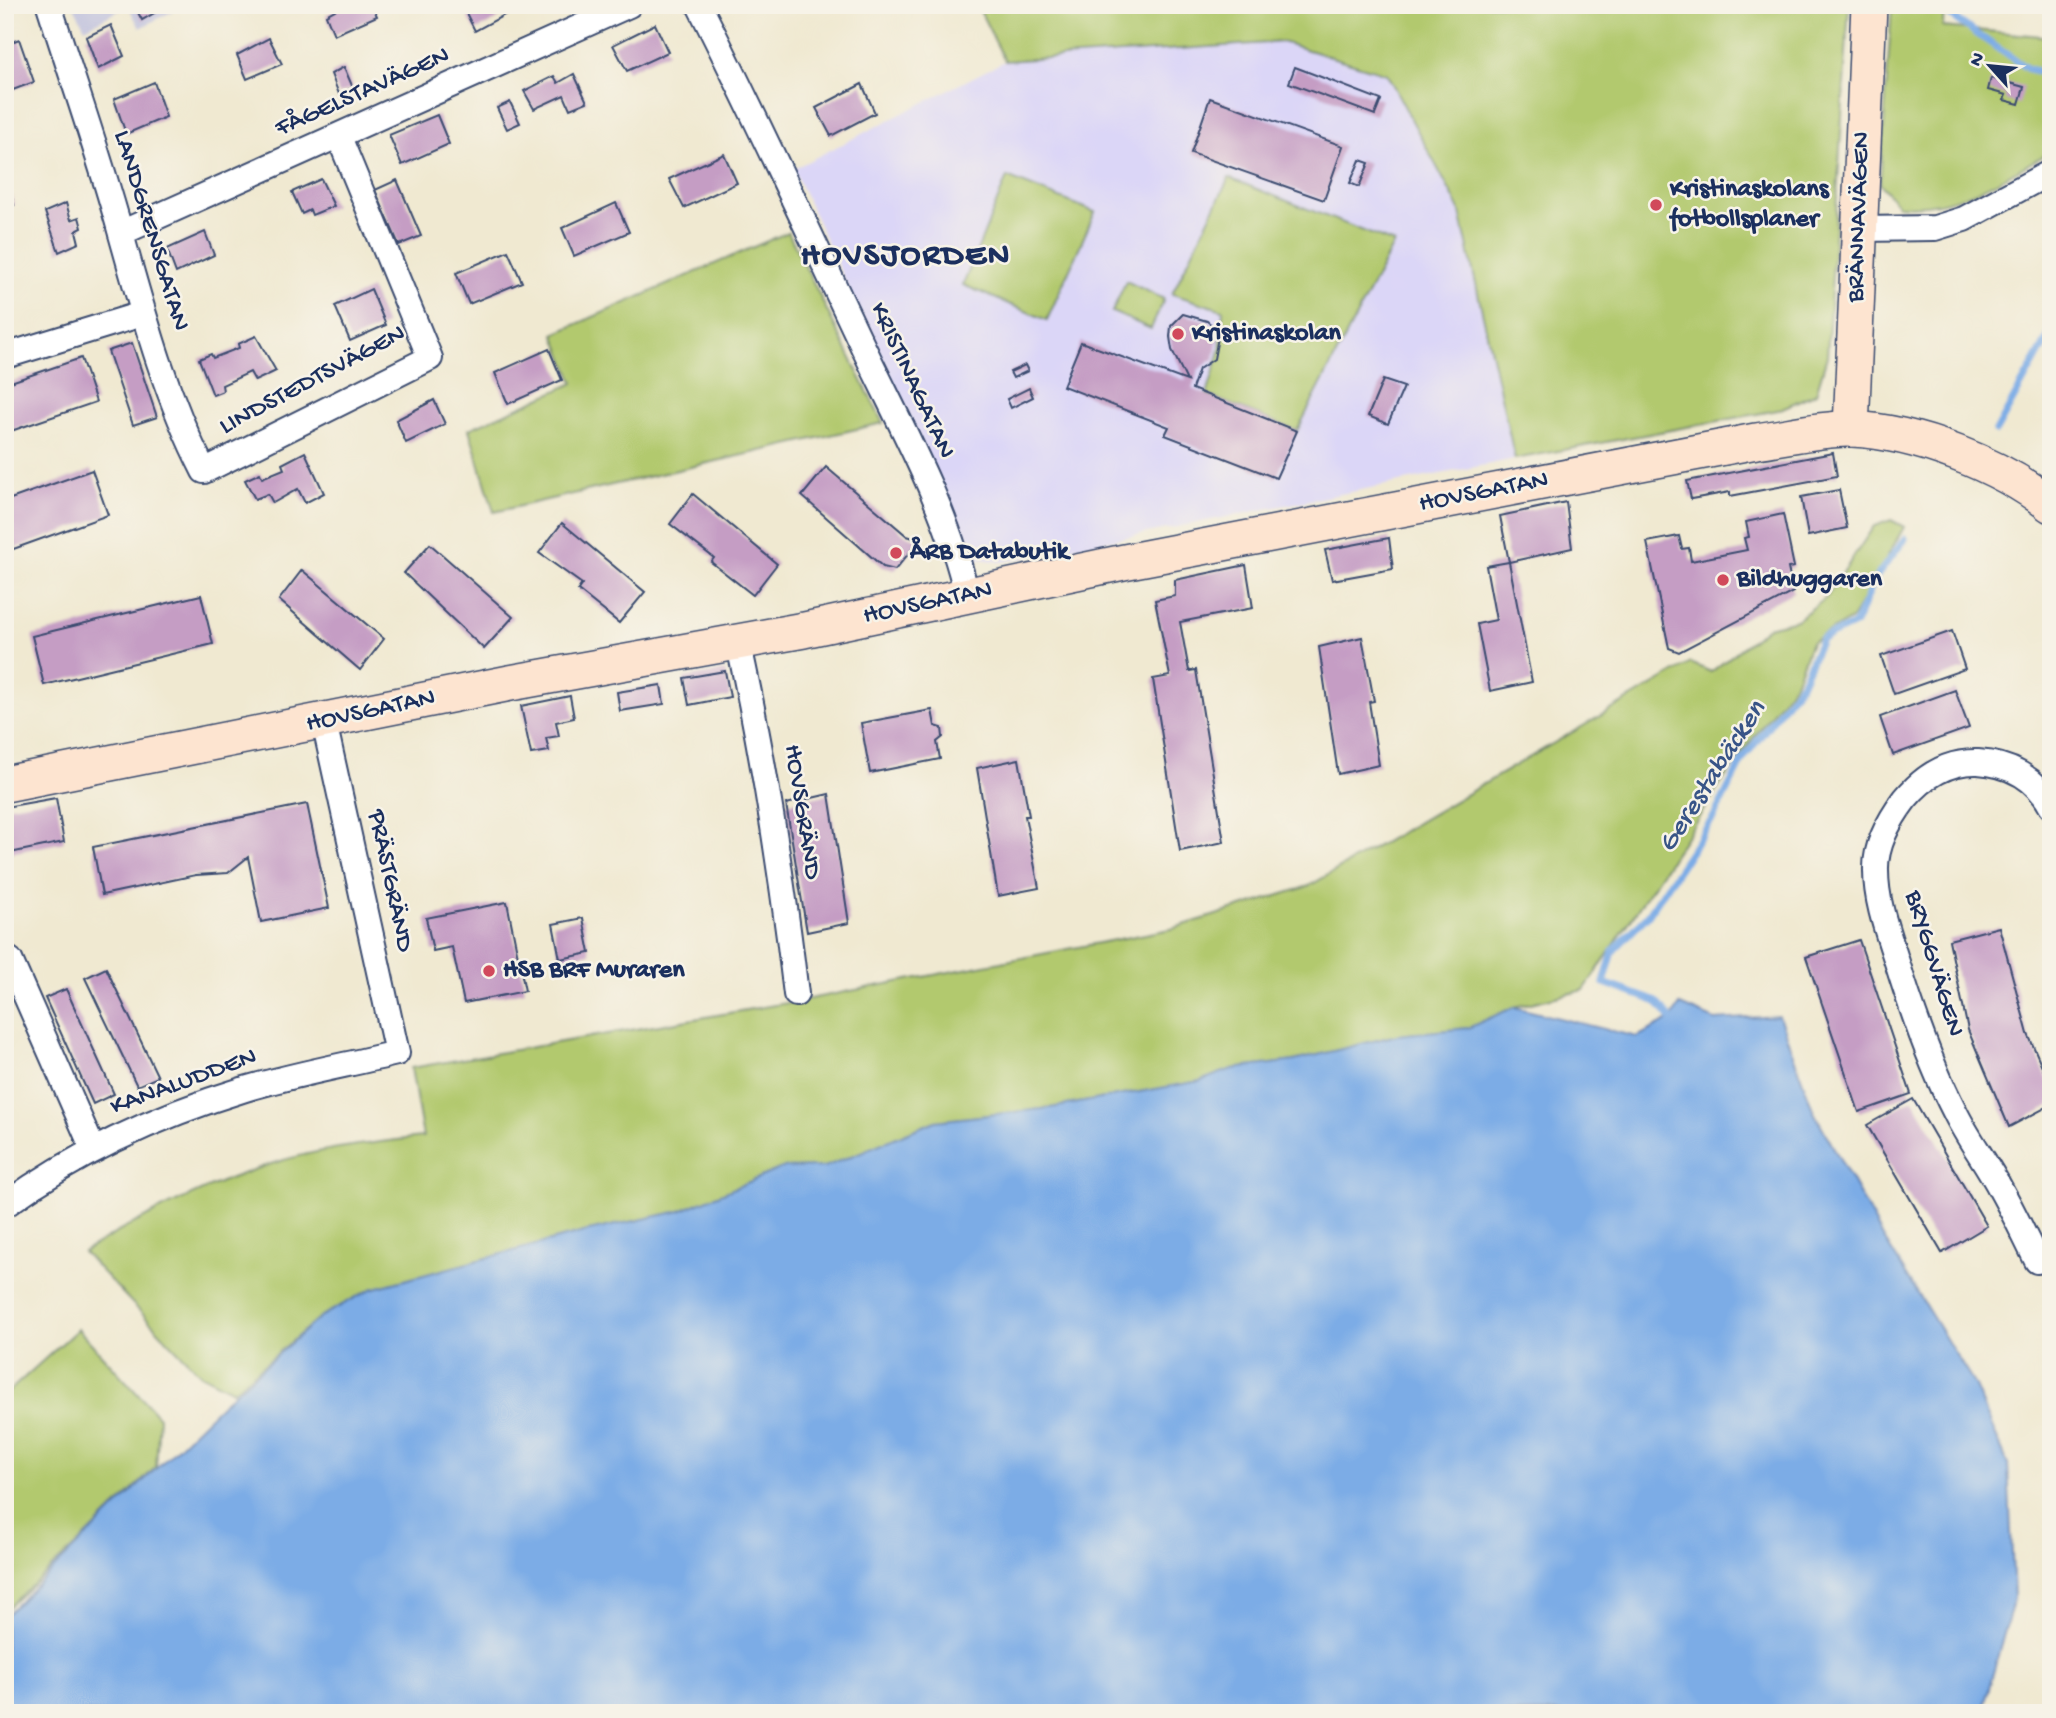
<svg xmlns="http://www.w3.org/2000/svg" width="2056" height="1718" font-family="'Gochi Hand',sans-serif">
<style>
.built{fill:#dbd6f7}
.industrial{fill:#c1c2dd}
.green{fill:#b2c96e;stroke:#667c66;stroke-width:2}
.water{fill:#7bace6;stroke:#4b6ea2;stroke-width:2}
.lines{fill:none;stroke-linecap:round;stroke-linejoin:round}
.stream{stroke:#7bace6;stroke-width:7}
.building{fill:#c59dc4}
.street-casing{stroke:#3b4b6f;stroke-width:28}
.secondary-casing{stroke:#3b4b6f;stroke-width:38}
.street{stroke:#fff;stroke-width:24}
.secondary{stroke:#fde4d0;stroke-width:35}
.poi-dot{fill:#d1495b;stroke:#f7f3e8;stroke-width:2.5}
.labels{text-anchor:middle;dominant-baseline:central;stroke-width:5;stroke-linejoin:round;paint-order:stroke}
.street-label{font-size:26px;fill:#1b2f5e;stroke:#f7f3e8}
.poi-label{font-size:26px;font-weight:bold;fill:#1b2f5e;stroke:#f7f3e8;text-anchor:start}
.water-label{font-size:28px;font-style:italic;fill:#385487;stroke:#f7f3e8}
.district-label{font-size:33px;font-weight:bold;letter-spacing:2px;fill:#1b2f5e;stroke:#f7f3e8}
</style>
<rect width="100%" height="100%" fill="#f7f3e8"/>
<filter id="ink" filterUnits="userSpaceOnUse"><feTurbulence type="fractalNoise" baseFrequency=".0143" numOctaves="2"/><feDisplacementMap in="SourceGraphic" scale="14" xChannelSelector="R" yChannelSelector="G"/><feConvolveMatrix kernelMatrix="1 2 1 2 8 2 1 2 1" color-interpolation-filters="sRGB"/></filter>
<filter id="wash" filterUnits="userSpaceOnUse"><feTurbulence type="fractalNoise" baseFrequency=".00686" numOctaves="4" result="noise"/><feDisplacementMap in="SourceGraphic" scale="28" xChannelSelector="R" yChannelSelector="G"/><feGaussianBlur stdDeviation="1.57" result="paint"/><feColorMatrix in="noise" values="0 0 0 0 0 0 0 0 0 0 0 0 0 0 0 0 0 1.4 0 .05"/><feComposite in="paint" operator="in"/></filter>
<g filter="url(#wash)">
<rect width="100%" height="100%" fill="#f0e9d1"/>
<!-- built -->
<polygon class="built" points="1283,42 1387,74 1459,208 1515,459 1002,562 974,558 793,169 1005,61"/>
<!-- industrial -->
<polygon class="industrial" points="73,5 180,5 181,7 140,28 128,6 85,28"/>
<!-- green -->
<g class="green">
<polygon points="977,5 1849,5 1827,356 1816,393 1778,410 1515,459 1459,208 1387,74 1282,42 1005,61"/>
<path d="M 1892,5 L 1944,5 L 1943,27 L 2051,37 L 2051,151 C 2003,179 1955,211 1898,205 L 1880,184 Z"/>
<polygon points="1007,177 1095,212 1047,320 963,285"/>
<polygon points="1229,178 1394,243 1297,431 1207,395 1220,351 1223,310 1172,294"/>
<polygon points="788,232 883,423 494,512 469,429 574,383 554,334"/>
<polygon points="1126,281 1164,299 1151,329 1112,312"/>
<path d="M 1891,520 L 1904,527 L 1853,618 L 1811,642 L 1795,683 L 1738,758 L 1584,990 L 1514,1007 L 1468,1028 L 1397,1035 L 1294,1061 L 1232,1069 L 1200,1081 L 1050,1108 L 935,1121 L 825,1167 L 782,1168 L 680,1211 L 584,1232 L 371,1289 L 320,1317 L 233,1391 L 200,1374 L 83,1252 C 142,1217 205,1185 271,1164 C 319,1148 373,1143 423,1137 L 411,1068 L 804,1000 L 1171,929 L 1309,886 L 1691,663 L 1711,672 L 1768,627 L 1796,620 L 1826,598 L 1874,526 Z"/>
<polygon points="78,1329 159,1417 156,1467 81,1541 5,1610 5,1395"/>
</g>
<!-- water -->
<polygon class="water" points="1680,1005 1715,1020 1779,1016 1814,1112 1883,1237 1974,1384 2008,1464 2014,1598 1982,1713 5,1713 5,1616 222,1404 320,1317 371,1289 584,1232 680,1211 782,1168 825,1167 935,1121 1050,1108 1200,1081 1232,1069 1294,1061 1397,1035 1468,1028 1514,1007 1637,1037 1671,1019"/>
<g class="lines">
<!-- stream -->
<g class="stream">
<polyline points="1935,5 2028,69 2051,74"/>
<polyline points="1996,431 2051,332"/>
<polyline points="1671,1019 1657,1002 1604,983 1613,951 1648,915 1713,818 1743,759 1802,682 1821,639 1855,624 1876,577 1905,539"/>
</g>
</g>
<g id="blocks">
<!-- building -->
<g class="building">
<polygon points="134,5 168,5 142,20"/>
<polygon points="372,5 377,16 334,35 326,15 344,5"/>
<polygon points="462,5 523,5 475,31"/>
<polygon points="655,24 668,52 627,71 613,45"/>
<polygon points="111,25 124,56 98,69 86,37"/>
<polygon points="269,38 282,64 247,79 237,55"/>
<polygon points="19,39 34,82 5,93 5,45"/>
<polygon points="344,67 353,88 339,94 331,74"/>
<polygon points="1295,67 1381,100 1375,115 1289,83"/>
<polygon points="574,74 587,102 570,109 564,95 534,109 524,91 554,76 558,83"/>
<polygon points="1991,78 2024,87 2019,104 2004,100 2006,95 1988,90"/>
<polygon points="154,82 166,117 126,134 114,99"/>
<polygon points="862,84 875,113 831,136 816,108"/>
<polygon points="1210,98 1343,146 1324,200 1191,153"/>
<polygon points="510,102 520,123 507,129 497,108"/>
<polygon points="437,115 449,144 402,165 389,135"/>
<polygon points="724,154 737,183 684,208 669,179"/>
<polygon points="1360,160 1369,163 1359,187 1350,183"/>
<polygon points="321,179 334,206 312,215 310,210 302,214 292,192"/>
<polygon points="397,180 421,236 399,245 375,190"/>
<polygon points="9,188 14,205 5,207 5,189"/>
<polygon points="66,203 71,220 79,217 82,228 76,231 79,243 59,252 45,212"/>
<polygon points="616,203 629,232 574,256 562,228"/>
<polygon points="205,232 214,255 176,273 167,249"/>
<polygon points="508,251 522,282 469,304 456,273"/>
<polygon points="371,289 386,325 350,341 335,306"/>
<polygon points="1183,314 1207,321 1215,328 1218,337 1214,359 1199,369 1192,389 1297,431 1276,478 1165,435 1169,427 1063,386 1081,342 1187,381 1172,350 1170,337 1171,326"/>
<polygon points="256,336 276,371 255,381 250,372 222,385 223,391 213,395 199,359 211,354 213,358 239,348 238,344"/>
<polygon points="132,343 157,417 133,425 108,351"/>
<polygon points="549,349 562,380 508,404 495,373"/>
<polygon points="81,358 96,402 5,433 5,384"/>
<polygon points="1025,365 1028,371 1013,378 1010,372"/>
<polygon points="1383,380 1404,387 1388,424 1368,416"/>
<polygon points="1029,388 1033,397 1011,408 1007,399"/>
<polygon points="434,400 445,424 406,443 396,420"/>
<polygon points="305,452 324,493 305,503 298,489 273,503 268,494 255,499 245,480 260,473 262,478 284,469 282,464"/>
<polygon points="1833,453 1837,476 1730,496 1730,492 1691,499 1687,481"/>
<polygon points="826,467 907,536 920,540 895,570 883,567 802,496"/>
<polygon points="92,470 108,515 5,552 5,501"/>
<polygon points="1839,490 1847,528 1808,536 1801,497"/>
<polygon points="693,494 777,564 753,595 711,562 714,558 670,524"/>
<polygon points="1566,502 1572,548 1509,562 1500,516"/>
<polygon points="1783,514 1794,567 1788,568 1793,592 1679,652 1669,648 1647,542 1679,536 1682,549 1689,548 1691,561 1747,550 1744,538 1749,537 1746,522"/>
<polygon points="562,523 645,592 619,623 578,590 582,584 539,553"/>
<polygon points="1389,538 1393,569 1332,580 1325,550"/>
<polygon points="430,544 513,617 484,649 404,573"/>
<polygon points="1509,562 1532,682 1490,691 1477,624 1496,620 1486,566"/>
<polygon points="1246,565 1253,608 1180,622 1189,671 1196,670 1224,842 1180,851 1153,679 1170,676 1155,600 1175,596 1175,580"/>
<polygon points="302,570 384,639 360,670 279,600"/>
<polygon points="201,595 213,644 44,685 32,636"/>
<polygon points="1952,631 1965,669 1894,694 1881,656"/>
<polygon points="1362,637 1374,701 1369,702 1379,765 1338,774 1319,647"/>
<polygon points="725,671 730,697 689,705 684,678"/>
<polygon points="661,685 664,704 620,711 617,692"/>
<polygon points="1955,690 1969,728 1893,755 1880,717"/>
<polygon points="570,696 574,718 556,722 559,736 546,738 549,751 531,754 521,706"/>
<polygon points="932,710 935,726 942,728 943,737 937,742 940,759 870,773 861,723"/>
<polygon points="1019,759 1029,816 1025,816 1039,888 998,896 977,768"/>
<polygon points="829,794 849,923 807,932 786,804"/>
<polygon points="56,798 64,842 5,854 5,807"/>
<polygon points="307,804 329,908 261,922 248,857 228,873 196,875 102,895 93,847"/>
<polygon points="507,902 525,991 464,1003 452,947 433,951 426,918"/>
<polygon points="583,918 590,953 560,959 553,924"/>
<polygon points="1999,927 2028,1034 2051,1087 2051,1105 2009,1127 1968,1030 1949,940"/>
<polygon points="1859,940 1911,1094 1859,1112 1806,957"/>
<polygon points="106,968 158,1077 137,1086 85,978"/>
<polygon points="66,989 114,1094 93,1104 45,998"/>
<polygon points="1913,1099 1987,1226 1942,1253 1867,1125"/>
</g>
</g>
</g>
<g filter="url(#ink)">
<use href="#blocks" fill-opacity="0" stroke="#3b4b6f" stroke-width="2"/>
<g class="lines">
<!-- street casing -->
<g class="street-casing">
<g id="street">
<path d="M 49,5 C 73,81 100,157 121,234 C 144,316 165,395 204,471 L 430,358 L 339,137"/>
<path d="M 699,5 C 757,119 810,235 865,351 C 902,428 949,513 967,596"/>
<polyline points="1860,229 1935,228 1964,219 2051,172"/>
<polyline points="121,233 629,5"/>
<polyline points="5,356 142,314"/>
<path d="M 738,641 C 764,758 782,875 796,994"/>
<polyline points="5,961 10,960 93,1149"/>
<path d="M 5,1205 C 78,1152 160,1115 245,1089 C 295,1074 347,1065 397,1053 L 324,722"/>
<path d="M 2037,1261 C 2025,1237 2014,1213 2001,1190 C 1987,1163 1968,1139 1955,1112 C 1930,1064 1912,1011 1896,959 C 1887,931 1876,901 1876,871 C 1875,846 1890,819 1905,799 C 1924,776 1948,761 1978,762 C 2009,764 2036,778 2051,806"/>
</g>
</g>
<!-- secondary casing -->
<g class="secondary-casing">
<g id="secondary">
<polyline points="1851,429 1869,5"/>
<path d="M 5,784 L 510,683 L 804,630 L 1124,562 L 1756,441 C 1787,437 1821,428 1852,429 C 1916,432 2001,465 2051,505"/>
</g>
</g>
<!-- street -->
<use href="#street" class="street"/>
<!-- secondary -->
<use href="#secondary" class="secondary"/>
</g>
</g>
<!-- markers -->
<g class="poi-dot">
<circle cx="1656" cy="205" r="7"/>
<circle cx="1178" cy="334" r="7"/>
<circle cx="896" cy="553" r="7"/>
<circle cx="1723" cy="580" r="7"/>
<circle cx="489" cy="971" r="7"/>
</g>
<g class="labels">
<!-- street labels -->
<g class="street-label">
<text transform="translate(363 93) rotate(-24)">FÅGELSTAVÄGEN</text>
<text transform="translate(1860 217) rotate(-88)">BRÄNNAVÄGEN</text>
<text transform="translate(150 231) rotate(73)">LANDGRENSGATAN</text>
<text transform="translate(313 381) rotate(-28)">LINDSTEDTSVÄGEN</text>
<text transform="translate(911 381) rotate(65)">KRISTINAGATAN</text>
<text transform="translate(1484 493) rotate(-11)">HOVSGATAN</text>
<text transform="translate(928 604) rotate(-12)">HOVSGATAN</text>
<text transform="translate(371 712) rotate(-12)">HOVSGATAN</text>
<text transform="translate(801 812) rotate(81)">HOVSGRÄND</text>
<text transform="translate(389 881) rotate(78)">PRÄSTGRÄND</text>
<text transform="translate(1933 964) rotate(73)">BRYGGVÄGEN</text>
<text transform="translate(184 1083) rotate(-20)">KANALUDDEN</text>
</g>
<!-- poi labels -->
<g class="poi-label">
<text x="1670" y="190">Kristinaskolans<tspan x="1670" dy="30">fotbollsplaner</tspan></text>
<text x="1192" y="334">Kristinaskolan</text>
<text x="910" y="553">ÅRB Databutik</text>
<text x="1737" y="580">Bildhuggaren</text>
<text x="503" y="971">HSB BRF Muraren</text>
</g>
<!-- water labels -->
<g class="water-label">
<text transform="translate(1713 777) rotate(-57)">Gerestabäcken</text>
</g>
<!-- district labels -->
<g class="district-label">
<text x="906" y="257">HOVSJORDEN</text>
</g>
</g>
<!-- margin -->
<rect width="2056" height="1718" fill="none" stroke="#f7f3e8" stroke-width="28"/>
<!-- north arrow -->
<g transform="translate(1990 66) rotate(297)" stroke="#f7f3e8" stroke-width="5" paint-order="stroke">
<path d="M0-5L12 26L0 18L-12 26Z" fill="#1b2f5e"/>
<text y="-10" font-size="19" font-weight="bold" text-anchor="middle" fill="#1b2f5e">N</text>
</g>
</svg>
